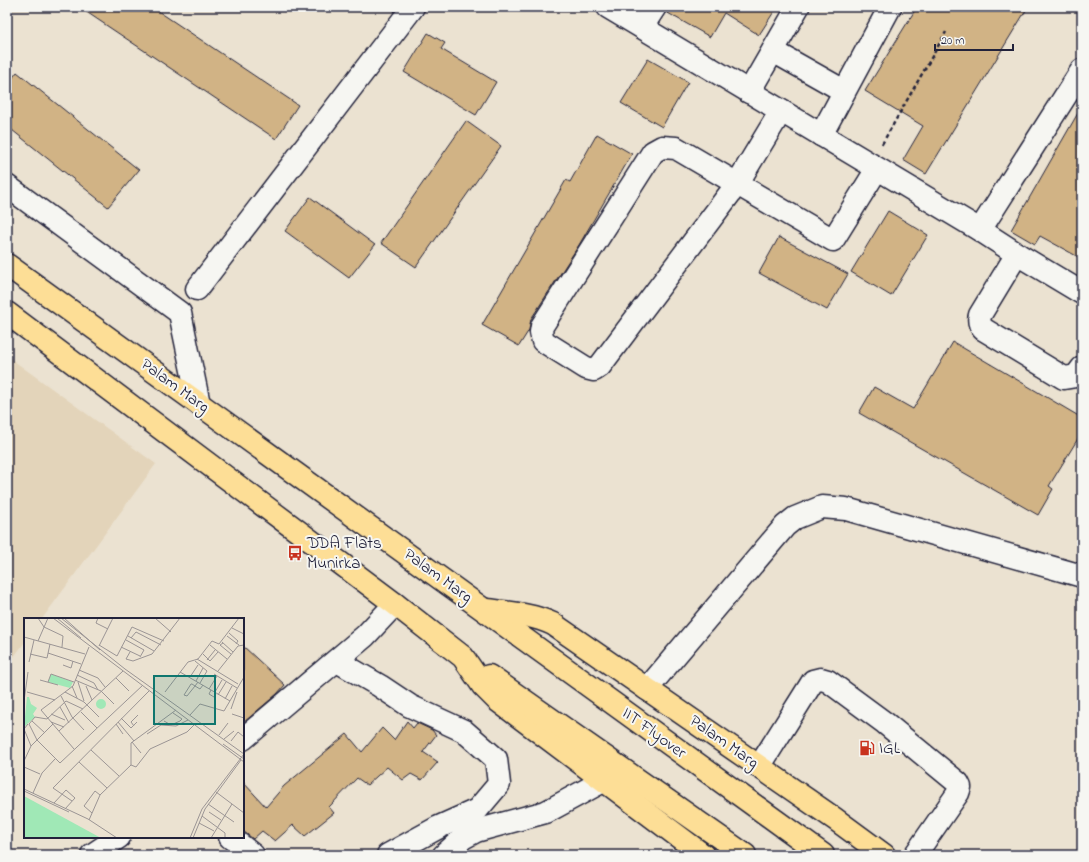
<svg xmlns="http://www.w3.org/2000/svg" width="1089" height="862" font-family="'Indie Flower',sans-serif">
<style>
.built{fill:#e3d4ba}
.building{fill:#d1b385;stroke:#22223b}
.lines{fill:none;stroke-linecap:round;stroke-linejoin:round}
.minor-casing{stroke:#22223b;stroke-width:25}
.major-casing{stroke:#22223b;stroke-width:25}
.path{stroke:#22223b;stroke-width:2.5;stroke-dasharray:4 3;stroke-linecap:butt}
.minor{stroke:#f6f6f2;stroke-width:22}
.major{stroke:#fdde96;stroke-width:22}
.labels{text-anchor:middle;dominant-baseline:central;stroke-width:4;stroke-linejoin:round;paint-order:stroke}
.street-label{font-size:17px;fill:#22223b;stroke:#f6f6f2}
.poi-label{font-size:17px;fill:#22223b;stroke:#f6f6f2;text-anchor:start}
.inset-road{fill:none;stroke:#9b9595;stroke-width:1}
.view{fill:#0f766e;fill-opacity:0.15;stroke:#0f766e;stroke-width:2}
.inset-edge{fill:none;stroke:#22223b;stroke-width:2}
</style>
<rect width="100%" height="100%" fill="#ebe2d1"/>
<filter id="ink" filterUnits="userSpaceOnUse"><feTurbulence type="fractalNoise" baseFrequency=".025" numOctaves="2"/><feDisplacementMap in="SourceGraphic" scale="8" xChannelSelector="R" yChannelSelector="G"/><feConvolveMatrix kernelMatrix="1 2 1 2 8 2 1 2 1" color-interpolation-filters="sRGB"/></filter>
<g filter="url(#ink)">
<!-- built -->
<polygon class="built" points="7,356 156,464 42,619 25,619 25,642 7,666"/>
<!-- building -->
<g class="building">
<polygon points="79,7 152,7 298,105 276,139"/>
<polygon points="667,7 777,7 759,35 724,13 710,37 666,12"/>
<polygon points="917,7 1028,7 926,174 903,160 923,126 865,91"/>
<polygon points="428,33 445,43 441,49 496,82 476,115 404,72"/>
<polygon points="648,59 688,82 662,127 621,103"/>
<polygon points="17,72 139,170 108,207 7,126 7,85"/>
<polygon points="1082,106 1082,259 1040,236 1035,244 1011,230"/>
<polygon points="466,121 501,146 416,267 381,243"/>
<polygon points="597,134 632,154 579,245 531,319 529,330 519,346 482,325 566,180 570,182"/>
<polygon points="310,197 375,245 349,278 285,231"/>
<polygon points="888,211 928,235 891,296 851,272"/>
<polygon points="779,237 848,274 827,310 759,273"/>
<polygon points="953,342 1082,418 1082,432 1049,486 1053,489 1038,515 859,413 874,387 913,409"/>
<polygon points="243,646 285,685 277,694 243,723"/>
<polygon points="407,721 413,728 417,723 432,730 436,735 423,752 438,762 422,780 411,774 403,780 387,767 367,785 357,778 329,807 334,813 305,836 293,825 275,841 262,831 253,839 243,831 243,782 266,807 284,786 347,734 362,752 382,728 394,740"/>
</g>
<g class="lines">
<!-- minor casing -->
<g class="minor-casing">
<g id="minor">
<polyline points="608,7 980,230 1017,254 1082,293"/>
<polyline points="642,27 655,7"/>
<polyline points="773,51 844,91"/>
<polyline points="749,92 798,7"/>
<polyline points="781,111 737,184 600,366 594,370 586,368 543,341 541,332 542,326 653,152 662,147 676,148 833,240 877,169"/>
<polyline points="821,135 890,7"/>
<polyline points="7,186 180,313 199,404"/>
<polyline points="980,230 1082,70"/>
<path d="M 1017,254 L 980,315 C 978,321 980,325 983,329 L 1064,378 L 1076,376 L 1082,368"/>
<polyline points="197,289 413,7"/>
<polyline points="337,661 380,686 410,706 464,731 496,759 499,784 477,810 439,827 388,855"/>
<polyline points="647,689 785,526 795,518 822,507 846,509 1082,576"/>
<polyline points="243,739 365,636 395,604"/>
<polyline points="759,767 813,681 821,679 828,681 885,723 958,783 960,787 958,793 915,855"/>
<polyline points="230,837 253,855"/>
<polyline points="92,855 119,837"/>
<polyline points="444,855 463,838 476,831 546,812 603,781"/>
</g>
</g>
<!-- major casing -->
<g class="major-casing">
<g id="major">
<polyline points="7,265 823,855"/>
<polyline points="7,313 395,604 463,657 483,686 497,700 703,855"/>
<path d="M 487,610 C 510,613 532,614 553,624 L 835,819 L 884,855"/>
<polyline points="489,676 745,855"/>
</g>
</g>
<!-- path -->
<polyline class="path" points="882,144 946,32"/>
<!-- minor -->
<use href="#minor" class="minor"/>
<!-- major -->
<use href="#major" class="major"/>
</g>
</g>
<!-- icons -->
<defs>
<g id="bus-bare" transform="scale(1.2)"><path d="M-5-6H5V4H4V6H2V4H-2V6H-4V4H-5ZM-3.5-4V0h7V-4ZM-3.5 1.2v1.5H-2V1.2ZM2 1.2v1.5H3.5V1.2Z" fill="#c8321e" stroke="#f6f6f2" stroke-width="2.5" paint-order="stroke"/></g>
<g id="fuel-bare" transform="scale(1.2)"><path d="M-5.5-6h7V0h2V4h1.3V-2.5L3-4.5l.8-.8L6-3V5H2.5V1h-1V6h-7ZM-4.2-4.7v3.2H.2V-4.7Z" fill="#c8321e" stroke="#f6f6f2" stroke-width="2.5" paint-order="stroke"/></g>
</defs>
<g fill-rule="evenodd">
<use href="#bus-bare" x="295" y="553"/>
<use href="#fuel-bare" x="867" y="748"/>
</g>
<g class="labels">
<!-- street labels -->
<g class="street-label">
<text transform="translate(175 386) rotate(36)">Palam Marg</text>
<text transform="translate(438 576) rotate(36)">Palam Marg</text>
<text transform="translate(654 733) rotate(36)">IIT Flyover</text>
<text transform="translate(724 742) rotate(35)">Palam Marg</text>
</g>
<!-- poi labels -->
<g class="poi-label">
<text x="307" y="543">DDA Flats<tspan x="307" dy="20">Munirka</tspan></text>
<text x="879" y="748">IGL</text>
</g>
</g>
<!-- overview -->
<g transform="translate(24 618)">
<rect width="220" height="220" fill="#ebe2d1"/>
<path d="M 27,56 L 49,64 L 46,70 L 24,64 ZM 3,79 L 5,79 L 7,86 L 13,90 L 9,96 L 11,99 L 0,109 ZM72 86a5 5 0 1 1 10 0a5 5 0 1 1-10 0Z" fill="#a0e8b6"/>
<path d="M 0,178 L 77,220 L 0,220 Z" fill="#a0e8b6"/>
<path class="inset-road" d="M 14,0 L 20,9 L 39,18 L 38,29M 29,0 L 220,144M 33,0 L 57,20M 37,0 L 101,51 L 220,136M 40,0 L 76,32M 74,0 L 72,5 L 84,11M 131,0 L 147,14M 208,10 L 220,16M 205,15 L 214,23 L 212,26M 104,18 L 130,33M 203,18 L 215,27M 0,19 L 61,36M 107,20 L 112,14 L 137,27M 102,22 L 120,32 L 116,39M 14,23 L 24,0M 198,24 L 209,34M 199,25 L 196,27 L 207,36M 75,27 L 93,38 L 108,9 L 140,23M 186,27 L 203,41M 75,28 L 89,0M 97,29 L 116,38M 106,34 L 102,41 L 109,43 L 128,36 L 156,0M 24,35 L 57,46M 6,36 L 23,40 L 26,26M 179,36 L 186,43 L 194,34M 173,41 L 214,66M 183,42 L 191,32M 171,43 L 183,53 L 176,65M 5,44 L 10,22M 39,47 L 47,50 L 49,43M 55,52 L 74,60 L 81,69M 194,53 L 214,28 L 220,27M 156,54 L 206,83M 190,56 L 213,70M 53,57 L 70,65 L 74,72M 166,59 L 174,47M 92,60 L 105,73M 16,62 L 34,67M 51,62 L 77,73 L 90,86M 172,63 L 179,50M 24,64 L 27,56 L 50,64M 54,64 L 60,83M 174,64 L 171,68 L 163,78 L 160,77 L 167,66 L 168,66 L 171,68 L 176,71 L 179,67M 48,68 L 53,80M 62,68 L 68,82M 185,71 L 193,58M 187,72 L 185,76 L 190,79 L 192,76M 3,74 L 31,82M 41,74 L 60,84 L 75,99M 141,74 L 164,44 L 174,41 L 188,23 L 195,26 L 215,0M 191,74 L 198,62M 194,77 L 202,64M 37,78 L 48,99 L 60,112M 201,81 L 208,68M 0,83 L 4,54M 36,89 L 45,105M 207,91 L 213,74M 57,94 L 73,110M 27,96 L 41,102M 208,96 L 220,100M 166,97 L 176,86 L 200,93 L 220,59M 97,100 L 107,110 L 113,104M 23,101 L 11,99 L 5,106 L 13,122 L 36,145 L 119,67M 23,101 L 42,83 L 59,91M 8,103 L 21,115M 140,103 L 147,107 L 156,103 L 158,101 L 149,95M 27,104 L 40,109M 94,104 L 110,123M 4,106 L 0,111 L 7,128M 92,106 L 99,116M 110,108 L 107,104 L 114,97M 35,113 L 99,53M 123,116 L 137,107 L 152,108 L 164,102M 195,117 L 204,105M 200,121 L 210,113M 207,123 L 214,114 L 220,119M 108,124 L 117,135M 199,126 L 220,141M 50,131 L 17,92 L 49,68 L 65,29M 67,132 L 95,158M 0,143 L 7,128 L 29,106M 55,144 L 83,170M 107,147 L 112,149 L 126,131 L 163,114 L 170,107M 0,149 L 16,156M 0,171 L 64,201 L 93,220M 0,173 L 45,194M 192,174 L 220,195M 9,175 L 18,155 L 31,141M 48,183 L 29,170 L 125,73M 30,185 L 42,172 L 51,180 L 41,191M 184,186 L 210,204M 185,194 L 197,202M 68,195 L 60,188 L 71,173 L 76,177M 178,198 L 201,215 L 201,220M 65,202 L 76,177 L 107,147 L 107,125 L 152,92M 175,205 L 190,213M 166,220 L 178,191 L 220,136M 169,220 L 181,191 L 217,142M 187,220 L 208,186"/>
<path class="view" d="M 130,58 L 191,58 L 191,106 L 130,106 Z"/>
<rect width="220" height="220" class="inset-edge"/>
</g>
<!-- margin -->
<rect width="1089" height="862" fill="none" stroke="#f6f6f2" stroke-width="24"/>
<rect x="12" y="12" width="1065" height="838" fill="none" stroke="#22223b" stroke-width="1.5" filter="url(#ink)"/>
<!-- scale -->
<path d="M935 44v6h78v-6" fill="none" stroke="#22223b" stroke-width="2"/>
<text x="941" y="44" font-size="12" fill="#22223b" stroke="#f6f6f2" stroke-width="3" paint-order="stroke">20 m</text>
</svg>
